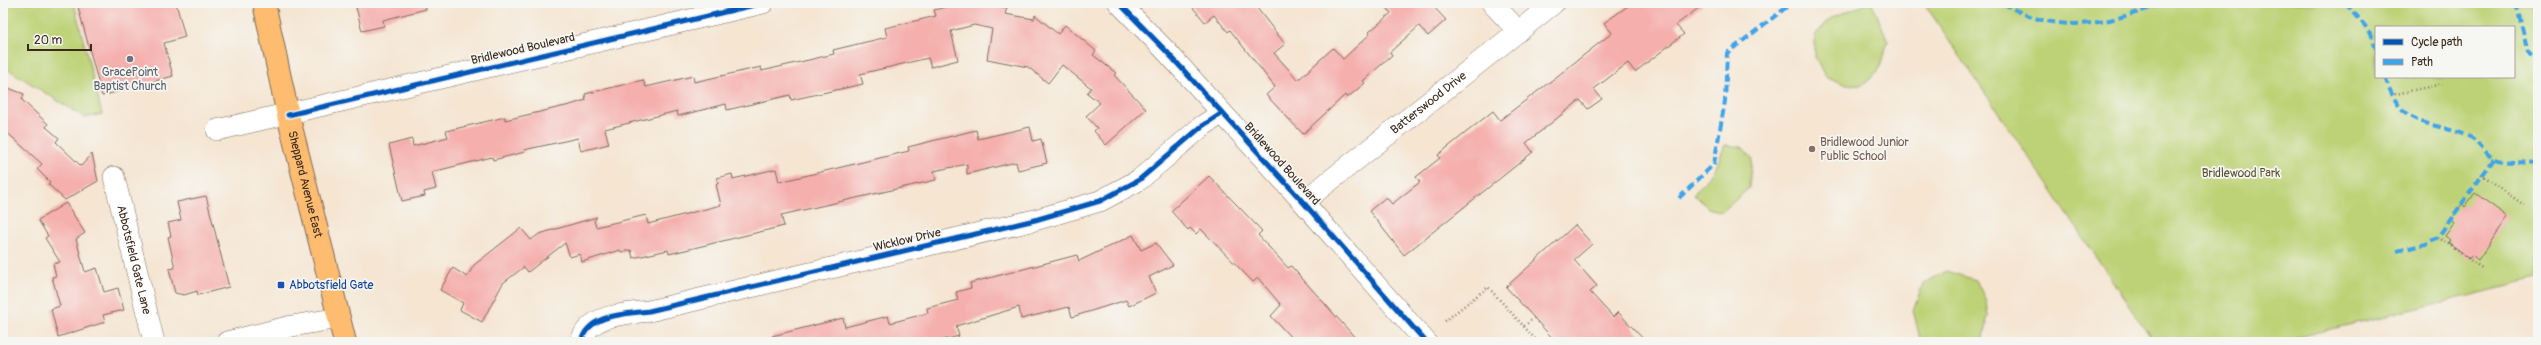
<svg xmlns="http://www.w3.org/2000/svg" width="2541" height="345" font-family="Pangolin,sans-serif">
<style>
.green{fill:#bdd276;stroke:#7c7e4a;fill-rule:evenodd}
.building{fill:#f5afac}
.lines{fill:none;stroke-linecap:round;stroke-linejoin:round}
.minor-casing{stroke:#7c6b5d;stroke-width:22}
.major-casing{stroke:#7c6b5d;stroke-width:24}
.path{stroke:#7c6b5d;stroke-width:2.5;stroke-dasharray:1 3;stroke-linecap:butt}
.minor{stroke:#fff;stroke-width:21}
.major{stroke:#fdbc70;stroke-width:22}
.quiet{stroke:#3fa3ea;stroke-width:4;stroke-dasharray:8 4;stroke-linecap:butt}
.cycleway-casing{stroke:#f6f6f2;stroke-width:8}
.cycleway{stroke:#0057b8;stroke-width:5}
.worship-dot{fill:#6b7280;stroke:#f6f6f2;stroke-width:1.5}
.education-dot{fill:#8d6e63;stroke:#f6f6f2;stroke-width:1.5}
.transit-dot{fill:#1a4fb4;stroke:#f6f6f2;stroke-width:1.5}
.labels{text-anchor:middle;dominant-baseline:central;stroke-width:3.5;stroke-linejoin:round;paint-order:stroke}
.street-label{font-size:12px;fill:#3b2a1e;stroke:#f6f6f2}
.worship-label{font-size:12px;fill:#5b616d;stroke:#f6f6f2}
.education-label{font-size:12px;fill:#785e54;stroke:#f6f6f2;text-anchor:start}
.park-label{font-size:12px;fill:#5c5434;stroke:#f6f6f2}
.transit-label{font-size:12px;fill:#164399;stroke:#f6f6f2;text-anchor:start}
</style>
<rect width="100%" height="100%" fill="#f6f6f2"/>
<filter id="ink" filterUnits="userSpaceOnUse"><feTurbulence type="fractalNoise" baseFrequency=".025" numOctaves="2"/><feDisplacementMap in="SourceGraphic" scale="8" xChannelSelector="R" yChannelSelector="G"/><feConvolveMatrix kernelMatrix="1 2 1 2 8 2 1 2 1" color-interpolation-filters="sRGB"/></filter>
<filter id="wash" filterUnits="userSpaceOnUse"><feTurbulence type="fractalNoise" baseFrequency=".012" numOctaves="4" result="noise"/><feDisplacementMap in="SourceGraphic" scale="16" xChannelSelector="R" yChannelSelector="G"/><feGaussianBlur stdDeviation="0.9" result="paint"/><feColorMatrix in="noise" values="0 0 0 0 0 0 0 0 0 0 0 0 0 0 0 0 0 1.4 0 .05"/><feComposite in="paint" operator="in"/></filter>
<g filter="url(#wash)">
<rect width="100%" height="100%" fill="#f5e5d1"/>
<!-- green -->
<g class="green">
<polygon points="3,3 74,3 102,114 85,118 3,66"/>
<polygon points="1869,3 1872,3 1888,41 1879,70 1861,86 1841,83 1825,76 1815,57 1815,35 1832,17"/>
<path d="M 1924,3 L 2538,3 L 2538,279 L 2278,342 L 2154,342 ZM 2376,27 L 2514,27 L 2514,77 L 2376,77 Z"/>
<polygon points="1725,145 1742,147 1752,158 1749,188 1722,212 1708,208 1694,194 1716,167"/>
<polygon points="1946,271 1976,280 1986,301 1988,315 1982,342 1925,342 1920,339 1913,310 1923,284"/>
</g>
<g id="blocks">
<!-- building -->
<g class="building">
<polygon points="77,3 176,3 185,37 164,43 173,76 102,96"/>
<polygon points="355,3 425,3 426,9 383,20 384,26 362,31"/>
<polygon points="961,3 982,3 1007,8 1005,14 1034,19 1035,15 1058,34 1065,25 1096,51 1093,55 1116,73 1114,75 1146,109 1106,145 1094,131 1097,128 1086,116 1100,103 1087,93 1091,88 1062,65 1048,83 1028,67 987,59 992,29 974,25 951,31 958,60 931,67 928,58 860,74 863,84 791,100 790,95 727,110 726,104 678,116 677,111 605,129 609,144 581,151 578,138 524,150 525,152 493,160 492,157 432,172 436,189 424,192 425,196 402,201 389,145 412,139 413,146 448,137 446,131 505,117 505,120 570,105 586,100 585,94 643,80 646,87 693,76 694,82 761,67 762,71 834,54 833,50 887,37 885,28 936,16 934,10"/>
<polygon points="1189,3 1253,3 1285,44 1274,53 1298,80 1333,48 1343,59 1370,34 1369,32 1391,13 1383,3 1430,3 1446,20 1428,36 1419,26 1390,52 1392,55 1363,81 1365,83 1347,98 1345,95 1303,134 1266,95 1275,87 1230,30 1228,32 1214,15 1205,22"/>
<polygon points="1632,3 1705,3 1676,25 1684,34 1635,72 1628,63 1594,89 1602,99 1588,109 1580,100 1526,143 1533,152 1404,255 1369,211 1386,197 1392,204 1420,182 1416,177 1440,158 1438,155 1493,111 1500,120 1551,81 1612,33 1604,23"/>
<polygon points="3,86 24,94 22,100 48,124 46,127 59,138 56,142 81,166 92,154 98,181 65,200 48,184 50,182 37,169 42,164 3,129"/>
<polygon points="1030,127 1033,141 1041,139 1047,163 1018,170 1016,162 967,174 967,164 934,171 936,180 781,215 784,226 669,254 668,250 633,258 631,250 621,252 620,250 582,262 580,254 570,257 565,243 528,272 524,267 503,283 482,322 460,310 463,303 440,290 453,268 467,277 474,265 521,228 531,240 539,234 597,217 594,221 596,227 646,215 648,224 721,205 716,184 718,184 717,178 732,174 733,179 776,169 779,182 909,151 908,147 976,130 978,139"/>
<polygon points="1209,176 1262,231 1258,235 1288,268 1291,266 1359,342 1295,342 1271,316 1281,305 1258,278 1253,282 1201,229 1196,234 1190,228 1188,230 1171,211"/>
<polygon points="2475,193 2508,217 2478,260 2472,255 2469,259 2448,243 2450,240 2445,236 2454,223 2451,220 2462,204 2465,207"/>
<polygon points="206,196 229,287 198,295 197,291 184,295 175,293 169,269 175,268 168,237 171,236 168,223 181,220 177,202"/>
<polygon points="66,203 85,233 76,239 85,272 97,268 104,292 118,288 124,310 103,315 105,322 58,337 51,309 60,306 52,277 56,276 53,264 60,262 45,238 48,236 38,220"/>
<polygon points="1575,225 1592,244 1574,260 1597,286 1590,292 1613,317 1618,312 1646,342 1556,342 1506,287"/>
<polygon points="1133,235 1141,250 1156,243 1173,265 1149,277 1156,293 1129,306 1126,300 1072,317 1069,307 1021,319 1019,307 956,326 959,336 936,342 772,342 772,336 843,318 845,327 888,316 890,323 928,313 927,308 958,300 956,292 971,288 970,283 1077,255 1079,261"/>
</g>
</g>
</g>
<g filter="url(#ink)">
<use href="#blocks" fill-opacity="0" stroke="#7c6b5d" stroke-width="1"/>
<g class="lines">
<!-- minor casing -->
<g class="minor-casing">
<g id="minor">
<polyline points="1119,3 1167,52 1303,202 1426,342"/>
<polyline points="1492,3 1518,31"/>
<polyline points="217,130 763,3"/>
<path id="s1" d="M 114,177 L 154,342"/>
<path id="s2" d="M 1303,202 L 1554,3"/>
<polyline points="227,342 292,326 339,318"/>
<path d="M 581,342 C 588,314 625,314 649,311 L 1035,220 L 1100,201 L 1139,180 L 1201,127 L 1222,113"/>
</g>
</g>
<!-- major casing -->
<g class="major-casing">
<g id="major">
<path id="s3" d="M 264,3 L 288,115 L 345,342"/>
</g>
</g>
<!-- path -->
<g class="path">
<polyline points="2391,95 2442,84"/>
<polyline points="2481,175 2524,205"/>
<polyline points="2438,237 2483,269"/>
<polyline points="1445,321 1488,287 1538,342"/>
<polyline points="1524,326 1534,318"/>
</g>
<!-- minor -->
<use href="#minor" class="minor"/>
<!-- major -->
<use href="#major" class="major"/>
<!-- quiet -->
<g class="quiet">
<path d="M 2003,3 C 2058,37 2108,24 2164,3"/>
<polyline points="2346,3 2371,33 2376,49"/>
<polyline points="2516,3 2528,52 2538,64"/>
<path d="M 2385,77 C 2403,131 2426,118 2470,137 C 2480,141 2485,155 2495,159 C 2504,163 2527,162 2538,163"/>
<polyline points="1679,198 1714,164 1725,101 1727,53 1792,3"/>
<polyline points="2397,251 2426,244 2438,237 2494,159"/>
</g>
<!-- cycleway casing -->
<g class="cycleway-casing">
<g id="cycleway">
<polyline points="1119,3 1167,52 1303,202 1426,342"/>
<polyline points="288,115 763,3"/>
<path d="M 581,342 C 588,314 625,314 649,311 L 1035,220 L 1100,201 L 1139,180 L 1201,127 L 1222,113"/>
</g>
</g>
<!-- cycleway -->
<use href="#cycleway" class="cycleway"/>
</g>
</g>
<!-- markers -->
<circle class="worship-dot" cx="130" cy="59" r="4"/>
<circle class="education-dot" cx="1812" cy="149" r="4"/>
<rect class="transit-dot" x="277" y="281" width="8" height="8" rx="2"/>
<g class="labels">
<!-- street labels -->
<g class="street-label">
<text transform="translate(523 49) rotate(-13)">Bridlewood Boulevard</text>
<text stroke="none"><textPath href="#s2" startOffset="160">Batterswood Drive</textPath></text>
<text transform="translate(1282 164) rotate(48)">Bridlewood Boulevard</text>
<text stroke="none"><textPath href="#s3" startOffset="186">Sheppard Avenue East</textPath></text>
<text transform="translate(907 240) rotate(-13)">Wicklow Drive</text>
<text stroke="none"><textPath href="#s1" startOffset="85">Abbotsfield Gate Lane</textPath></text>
</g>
<!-- worship labels -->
<g class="worship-label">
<text x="130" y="72">GracePoint<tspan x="130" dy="14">Baptist Church</tspan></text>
</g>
<!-- education labels -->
<g class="education-label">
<text x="1820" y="142">Bridlewood Junior<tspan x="1820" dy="14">Public School</tspan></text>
</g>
<!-- park labels -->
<g class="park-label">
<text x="2241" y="173">Bridlewood Park</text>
</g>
<!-- transit labels -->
<g class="transit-label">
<text x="289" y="285">Abbotsfield Gate</text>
</g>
</g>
<!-- margin -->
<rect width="2541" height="345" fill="none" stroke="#f6f6f2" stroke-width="16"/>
<!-- legend -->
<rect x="2375" y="26" width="140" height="52" fill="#f6f6f2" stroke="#aba49d"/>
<rect x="2383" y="39" width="20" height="6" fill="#0057b8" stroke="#aba49d"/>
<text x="2411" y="46" font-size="12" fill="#3b2a1e">Cycle path</text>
<rect x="2383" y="59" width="20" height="6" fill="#3fa3ea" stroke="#aba49d"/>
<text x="2411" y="66" font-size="12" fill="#3b2a1e">Path</text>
<!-- scale -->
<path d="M28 44v6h63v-6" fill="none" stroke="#3b2a1e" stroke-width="2"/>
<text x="34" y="44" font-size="12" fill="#3b2a1e" stroke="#f6f6f2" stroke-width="3" paint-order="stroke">20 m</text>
</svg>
